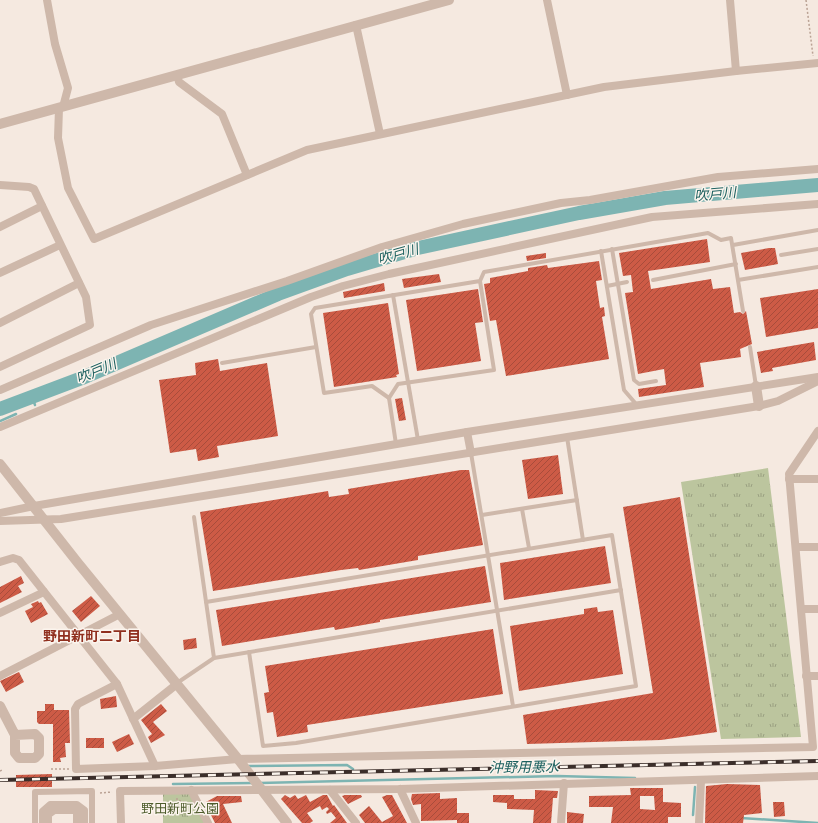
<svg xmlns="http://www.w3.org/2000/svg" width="818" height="823" font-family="'Asap Condensed','Noto Sans JP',sans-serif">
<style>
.park{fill:url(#park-tufts)}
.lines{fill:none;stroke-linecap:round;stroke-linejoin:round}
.stream{stroke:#7db4b2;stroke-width:2.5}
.river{stroke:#7db4b2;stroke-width:14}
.building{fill:url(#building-hatch);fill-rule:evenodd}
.path{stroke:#baa294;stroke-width:1.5;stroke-dasharray:2 2;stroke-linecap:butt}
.service{stroke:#ceb8aa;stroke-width:4}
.pedestrian{stroke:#ceb8aa;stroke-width:6}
.minor{stroke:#ceb8aa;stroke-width:8}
.tertiary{stroke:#ceb8aa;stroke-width:10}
.rail-casing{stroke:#3b2e2a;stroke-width:4}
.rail{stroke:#fbf4ed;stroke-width:2.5;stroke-dasharray:8;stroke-linecap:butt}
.labels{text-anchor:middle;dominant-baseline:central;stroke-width:3;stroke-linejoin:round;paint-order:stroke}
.park-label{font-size:13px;fill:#4e5c2c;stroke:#fbf4ed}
.water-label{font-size:14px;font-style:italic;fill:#1c605f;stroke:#fbf4ed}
.neighbourhood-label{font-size:14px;font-weight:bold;fill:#902f1e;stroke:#fbf4ed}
</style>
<defs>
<pattern id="park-tufts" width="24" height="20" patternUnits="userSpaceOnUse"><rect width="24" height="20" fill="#bcc59e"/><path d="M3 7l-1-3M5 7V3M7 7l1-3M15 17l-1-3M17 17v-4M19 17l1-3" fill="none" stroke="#9aa081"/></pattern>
<pattern id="building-hatch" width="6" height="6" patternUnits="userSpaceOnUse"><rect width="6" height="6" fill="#cd5b46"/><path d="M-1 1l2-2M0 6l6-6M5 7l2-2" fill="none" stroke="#a84c3b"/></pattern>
</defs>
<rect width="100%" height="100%" fill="#f5e9e0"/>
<!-- park -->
<g class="park">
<polygon points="768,468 801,737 721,739 681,482"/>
<polygon points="163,794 190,794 205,823 163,823"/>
</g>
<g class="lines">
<!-- stream -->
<g class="stream">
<polyline points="32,397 35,405"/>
<polyline points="0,421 16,414"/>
<polyline points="249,766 347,765 353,769"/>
<polyline points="260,783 557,776 635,778"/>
<polyline points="173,784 253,783"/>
<polyline points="693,815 695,787"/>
<polyline points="741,818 818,823"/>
</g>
<!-- river -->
<polyline class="river" points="0,409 82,378 278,294 347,269 418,248 579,213 665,198 818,185"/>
</g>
<!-- building -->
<g class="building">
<polygon points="707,239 710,262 648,271 651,289 711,279 713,289 730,287 734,313 740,312 743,314 746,311 752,344 740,349 741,357 700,363 704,387 639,397 638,389 666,385 664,369 638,374 625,293 633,292 631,275 623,276 619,253"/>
<polygon points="769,248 775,248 778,264 745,270 741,253"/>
<polygon points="546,253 546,258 527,261 526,256"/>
<polygon points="599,261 602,280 596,281 600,308 604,307 605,316 602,317 609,359 506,376 496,320 490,321 484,284 490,283 490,278 528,271 528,268 547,265 548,268"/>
<polygon points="439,274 441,282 404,288 402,279"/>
<polygon points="384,283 385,291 344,298 343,292"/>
<polygon points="478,289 483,322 475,323 481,361 417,371 406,300"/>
<polygon points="818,289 818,328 766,337 760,298"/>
<polygon points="388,303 399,374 396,375 397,377 334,387 323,313"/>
<polygon points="814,342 816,360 772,368 773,371 761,373 757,352"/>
<polygon points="218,359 220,371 267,363 278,436 217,446 219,457 198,461 196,449 170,453 159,380 196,375 195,363"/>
<polygon points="402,398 406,420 399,421 395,399"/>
<polygon points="558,455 563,494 528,499 522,460"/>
<polygon points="461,470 469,470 483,545 418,556 418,560 359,570 358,568 341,570 213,591 200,512 328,491 329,497 349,494 348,489"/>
<polygon points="680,497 717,732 661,740 527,744 523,715 653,693 623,507"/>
<polygon points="605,546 611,583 504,600 500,563"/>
<polygon points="485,566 491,602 380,620 380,622 335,630 334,627 222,646 216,610"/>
<polygon points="21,576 24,583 18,586 22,592 0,603 0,587"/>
<polygon points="91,596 100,606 81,622 72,611"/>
<polygon points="38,601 39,603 41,602 48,614 31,623 25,611 33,607 31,604"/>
<polygon points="597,607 598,612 613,610 623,674 519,691 510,626 584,614 584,609"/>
<polygon points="493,629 503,694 307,725 308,732 277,737 273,712 267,713 264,693 269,692 265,666"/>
<polygon points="196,638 197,648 184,650 183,640"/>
<polygon points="19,672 24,682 6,692 0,681"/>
<polygon points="116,696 117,707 101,709 100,699"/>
<polygon points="45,704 54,704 54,710 69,710 70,743 65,743 66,757 60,758 61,762 53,762 53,724 39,724 37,722 37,711 45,711"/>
<polygon points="161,704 167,711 153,722 165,735 151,743 148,737 152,734 141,720"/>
<polygon points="129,734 134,744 117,752 112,742"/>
<rect x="86" y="738" width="18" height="10"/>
<polygon points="52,774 52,787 16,787 16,775"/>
<polygon points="727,784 760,785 762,813 744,815 743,823 705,823 706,786"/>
<path d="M 630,788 L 663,788 L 663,802 L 681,803 L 681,817 L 668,817 L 668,823 L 611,823 L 613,807 L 589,807 L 589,796 L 631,795 ZM 640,796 L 654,796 L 655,810 L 640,809 Z"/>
<polygon points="535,790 558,791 557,798 553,798 551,823 533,823 534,810 507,809 507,803 493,802 493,795 514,795 514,799 535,799"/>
<polygon points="440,793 440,799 457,798 457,813 469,813 469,823 457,823 457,820 421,821 421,804 413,805 411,799 412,794"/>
<polygon points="285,795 290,798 295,795 298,799 306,795 310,802 323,795 327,795 333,806 334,805 347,823 330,823 336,818 331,812 327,814 326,812 329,809 327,807 322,810 320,806 307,813 313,821 310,823 302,823 281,799"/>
<polygon points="345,795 361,795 362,797 348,804 342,796"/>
<polygon points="387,795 392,795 407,823 365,823 359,815 369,806 382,822 393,816 382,797"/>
<polygon points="217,796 241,796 242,802 223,804 232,823 215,823 210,813 212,812 206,802"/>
<polygon points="773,802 784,802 785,816 774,817"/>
<polygon points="567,812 584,814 583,823 567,823"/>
</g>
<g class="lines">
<!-- path -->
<g class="path">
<polyline points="806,0 813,56"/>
<polyline points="51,769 69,769"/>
<polyline points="0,771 2,770"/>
<polyline points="100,793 112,792"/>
<polyline points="177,798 177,800 188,803"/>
</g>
<!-- service -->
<g class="service">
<polyline points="733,245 818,230"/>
<polyline points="612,249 634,380 639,384 656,381"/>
<polyline points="601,251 624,390 636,404"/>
<polyline points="781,255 818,249"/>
<polyline points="653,280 736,264"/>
<polyline points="738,280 818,267"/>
<polyline points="480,281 494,370 398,384 389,398 372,386 324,393 311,314 315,308 480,281 484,272 708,233 721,240 731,238 743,311"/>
<polyline points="607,286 627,282"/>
<polyline points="393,295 418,440"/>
<polyline points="750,347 756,386"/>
<polyline points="222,363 316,347"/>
<polyline points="389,398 396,444"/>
<polyline points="567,437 583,540"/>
<polyline points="471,453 513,706"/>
<polyline points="522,509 529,548"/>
<polyline points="482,515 577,500"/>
<polyline points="194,517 214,658"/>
<polyline points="206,602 612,535 636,686 296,743 263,746 249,652"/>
<polyline points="177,683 214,658 621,590"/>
</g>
<!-- pedestrian -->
<g class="pedestrian">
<polyline points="35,823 35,792 92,791 92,823"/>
<polyline points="42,823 42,811 50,804 77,804 85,810 85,823"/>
</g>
<!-- minor -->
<g class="minor">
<polyline points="47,0 55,44 68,88 63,107"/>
<polyline points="547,0 567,95"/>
<polyline points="730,0 736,71"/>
<polyline points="356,25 380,134"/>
<polyline points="177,75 179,82 222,114 247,175"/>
<polyline points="59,108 58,138 68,188 94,239 307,150 604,87 736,71 818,63"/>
<polyline points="0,185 29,187 34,189 86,297 90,325 0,367"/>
<polyline points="0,227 42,206"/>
<polyline points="0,273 60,245"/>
<polyline points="0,323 79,283"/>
<polyline points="0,390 151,325 287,281 382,247 463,224 561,203 590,200 718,177 818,169"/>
<polyline points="0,427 311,297 343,286 389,274 652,217 818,204"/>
<polyline points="467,432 471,453"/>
<polyline points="789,479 818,479"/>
<polyline points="0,513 34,506 467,432 818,377"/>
<polyline points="0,521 61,519 759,406 778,401 818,381"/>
<polyline points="796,547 818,547"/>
<polyline points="0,562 13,558 19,560 117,684 155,766"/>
<polyline points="801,609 818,609"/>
<polyline points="0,613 44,592"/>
<polyline points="0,676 120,614"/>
<polyline points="806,676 818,676"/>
<polyline points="117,684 78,704 75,709 76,769 155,766 238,759 813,747 789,474 818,431"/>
<polyline points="133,719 177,684"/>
<polyline points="400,789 416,823"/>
<polyline points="191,790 208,823"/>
<polyline points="330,790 356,823"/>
<polyline points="121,823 120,791 400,789 818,776"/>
<polyline points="561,823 564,783"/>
<polyline points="699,823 701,781"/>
</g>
<!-- tertiary -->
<g class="tertiary">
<polyline points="0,124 449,0"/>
<polyline points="756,386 759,406"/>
<polyline points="0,464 78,563 238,759 287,823"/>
<polyline points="0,706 15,735 15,753 19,758 35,758 39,754 39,738 35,734 15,735"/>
<polyline points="47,823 47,814 54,809 75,809 78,812 78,823"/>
</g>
<!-- rail casing -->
<g class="rail-casing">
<polyline id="rail" points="0,780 818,761"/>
</g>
<!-- rail -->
<use href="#rail" class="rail"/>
</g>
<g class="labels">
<!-- park labels -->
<g class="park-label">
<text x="180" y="808">野田新町公園</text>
</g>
<!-- water labels -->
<g class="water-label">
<text transform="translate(715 194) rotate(-5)">吹戸川</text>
<text transform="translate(398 254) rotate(-16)">吹戸川</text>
<text transform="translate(96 371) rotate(-23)">吹戸川</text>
<text transform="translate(524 767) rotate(-1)">沖野用悪水</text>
</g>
<!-- neighbourhood labels -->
<g class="neighbourhood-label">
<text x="92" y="636">野田新町二丁目</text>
</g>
</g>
</svg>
